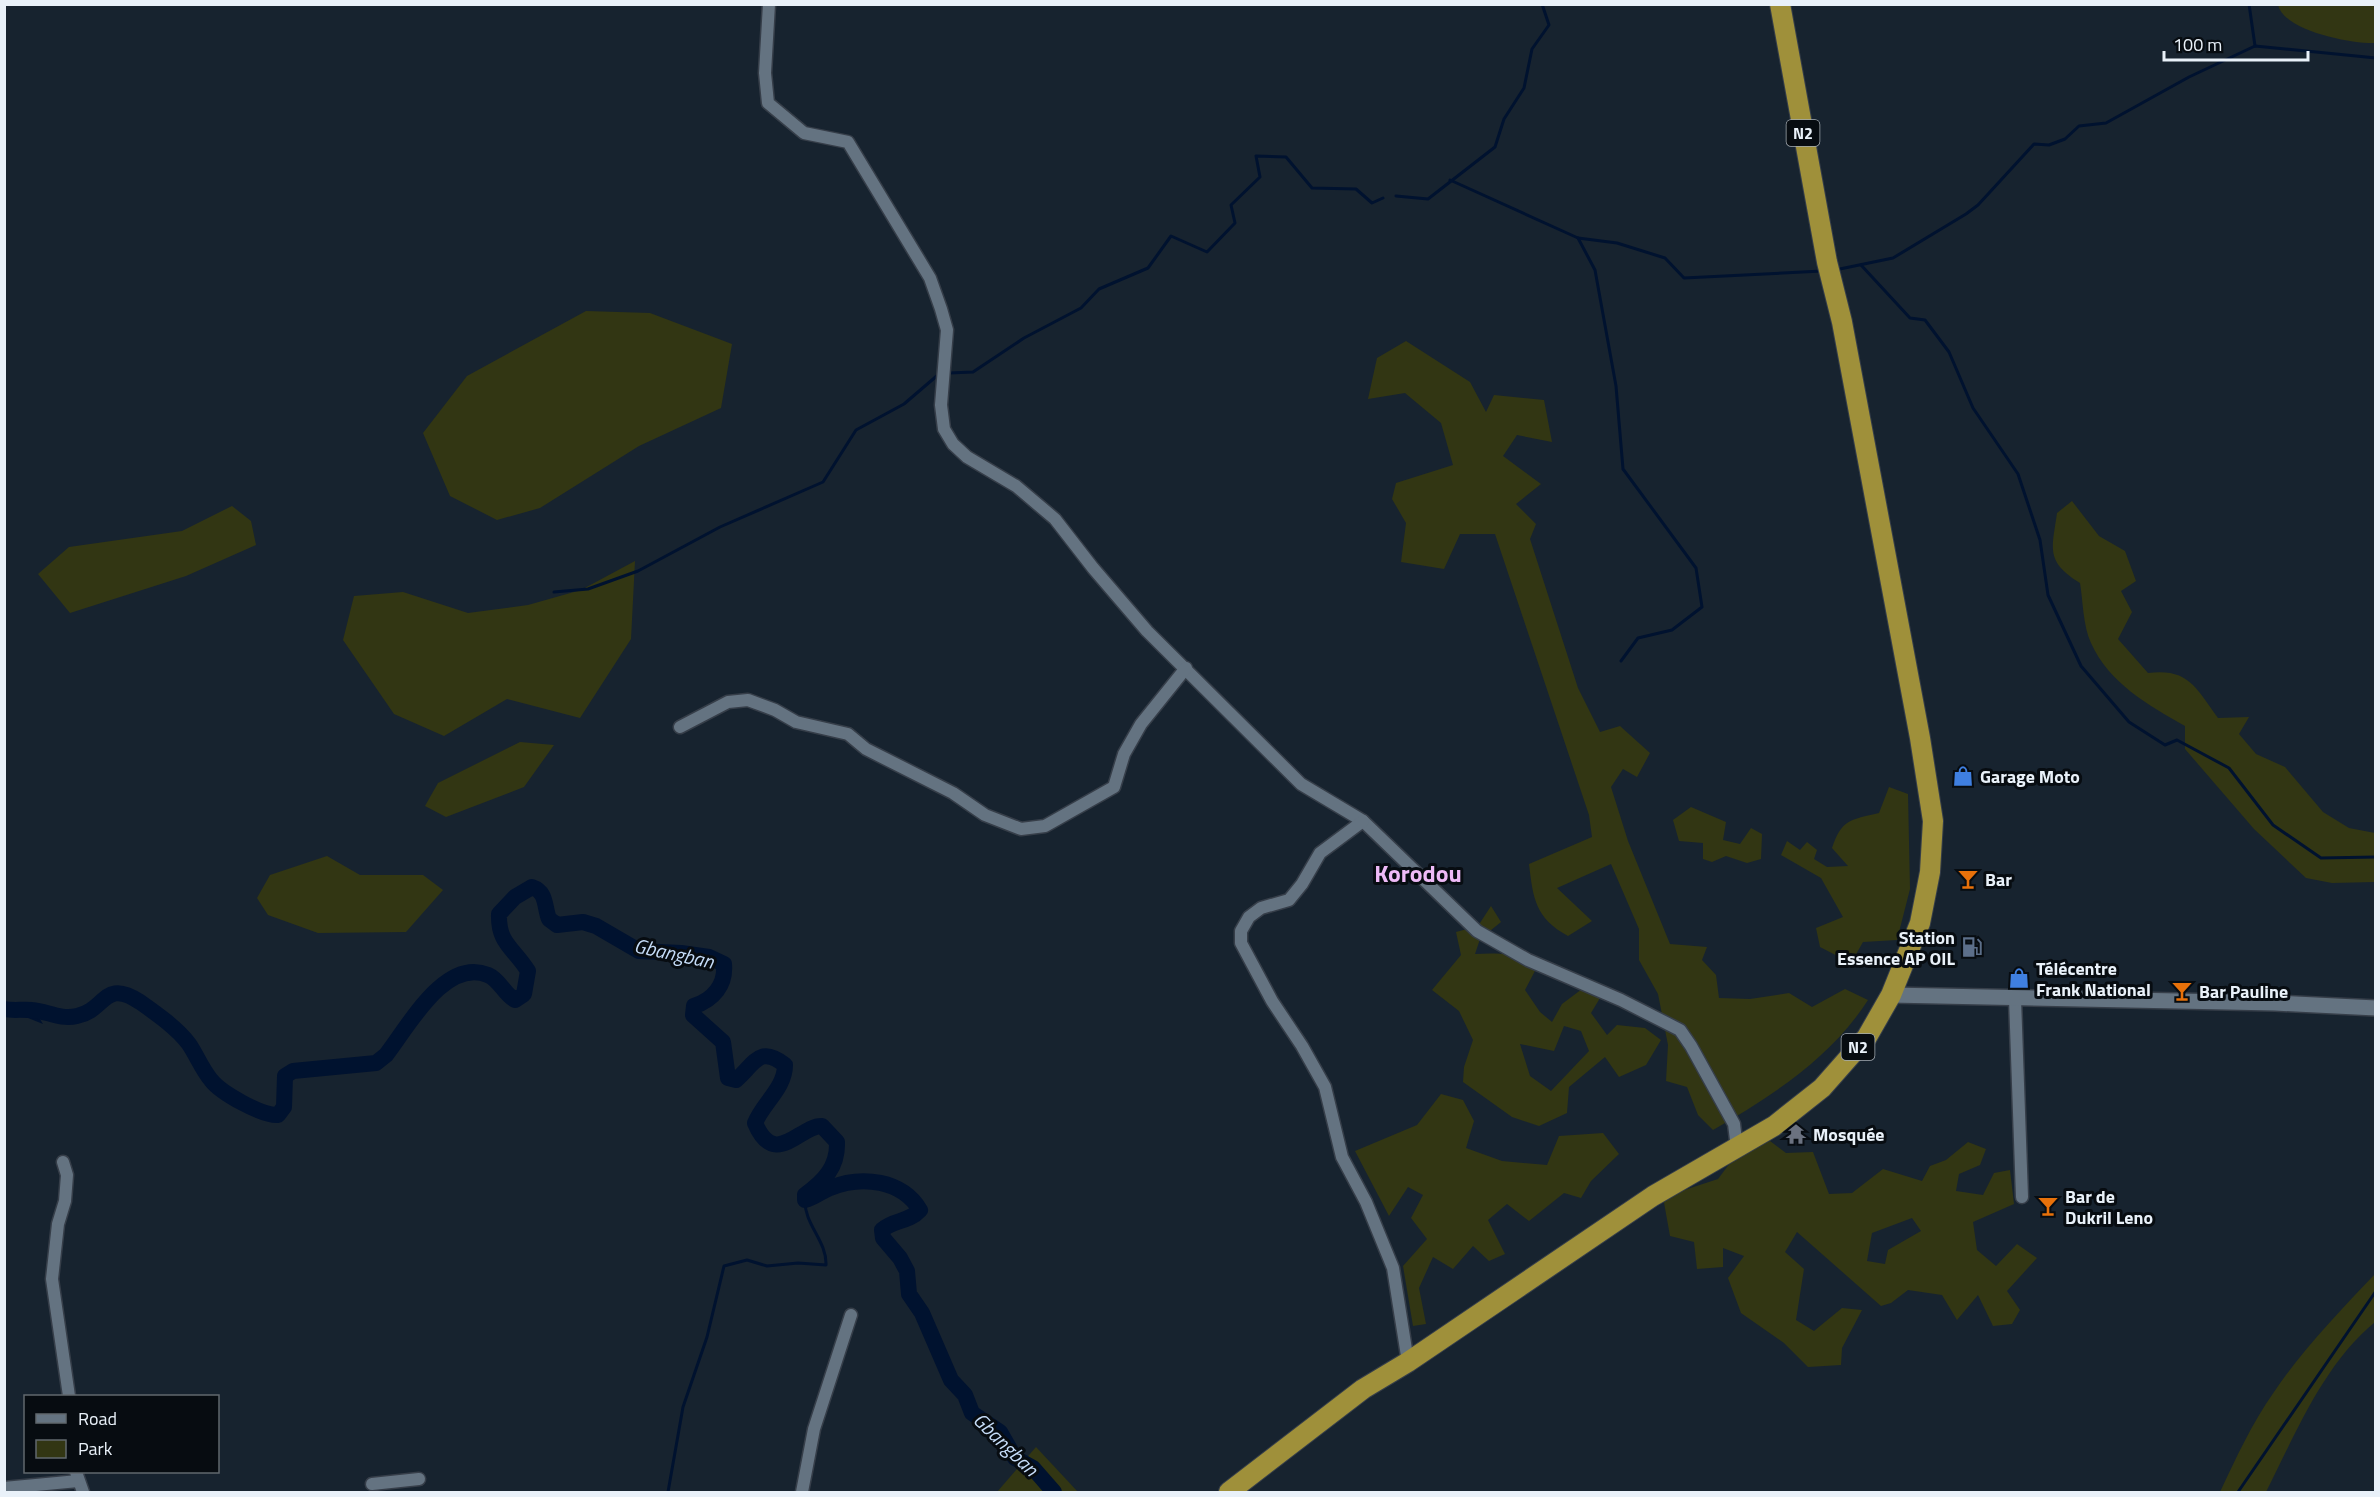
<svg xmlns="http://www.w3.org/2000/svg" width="2380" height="1497" font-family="'Titillium Web',sans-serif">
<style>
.green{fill:#323613;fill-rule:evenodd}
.water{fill:#00122f}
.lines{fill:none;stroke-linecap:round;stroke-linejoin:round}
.stream{stroke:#00122f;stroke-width:3}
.river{stroke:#00122f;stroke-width:16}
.minor-casing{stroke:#363e49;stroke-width:15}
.tertiary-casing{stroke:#363e49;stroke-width:18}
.trunk-casing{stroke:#363e49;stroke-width:22}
.minor{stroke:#647381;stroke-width:12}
.tertiary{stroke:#647381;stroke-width:15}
.trunk{stroke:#9f903a;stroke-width:20}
.labels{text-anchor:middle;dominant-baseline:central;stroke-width:6;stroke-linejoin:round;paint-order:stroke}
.shield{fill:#070c11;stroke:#a5acb3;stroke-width:1.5}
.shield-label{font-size:16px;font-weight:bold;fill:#e9f1f9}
.poi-label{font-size:18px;font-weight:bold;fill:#e9f1f9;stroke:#070c11;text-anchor:start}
.water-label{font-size:20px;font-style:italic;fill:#c6ddf9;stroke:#070c11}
.district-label{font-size:24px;font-weight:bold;fill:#eebaf7;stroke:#070c11}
</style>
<rect width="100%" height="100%" fill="#17232f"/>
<!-- green -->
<g class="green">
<path d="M 2278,5 L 2375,5 L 2375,43 C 2352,44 2284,31 2278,5 Z"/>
<polygon points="586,311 650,313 732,344 721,408 639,446 540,508 497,520 450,496 423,433 467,376"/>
<path d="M 1406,341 L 1470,382 L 1486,412 L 1494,395 L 1544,400 L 1552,442 L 1517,435 L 1503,456 L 1541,484 L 1516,504 L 1536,524 L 1530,539 L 1578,688 L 1600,732 L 1620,726 L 1650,753 L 1637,777 L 1623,769 L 1611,787 L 1628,841 L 1670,944 L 1707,947 L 1702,960 L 1716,975 L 1719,998 L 1750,999 L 1789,993 L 1812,1007 L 1845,989 L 1868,1000 C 1830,1059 1773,1095 1713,1130 L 1698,1115 L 1687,1087 L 1666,1081 L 1668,1045 L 1658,994 L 1639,960 L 1639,929 L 1611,864 L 1557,888 L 1592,921 L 1568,936 C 1535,918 1533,898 1529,864 L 1592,837 L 1589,815 L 1495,534 L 1460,534 L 1444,569 L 1401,562 L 1406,523 L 1392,499 L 1396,483 L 1453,465 L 1441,423 L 1405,393 L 1368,399 L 1377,358 Z"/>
<path d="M 2072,501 L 2099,536 L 2125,551 L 2136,581 L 2121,591 L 2132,612 L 2118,639 L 2148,673 C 2189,668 2196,688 2218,718 L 2249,717 L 2239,734 L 2256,754 L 2285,767 L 2323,812 L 2349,828 L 2375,833 L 2375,882 L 2332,883 L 2306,878 L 2254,829 L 2185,749 L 2185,726 C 2148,705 2109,683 2091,643 C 2083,626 2083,601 2080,583 C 2045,561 2052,549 2057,513 Z"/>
<polygon points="232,506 251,521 256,545 186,576 70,613 38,574 69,547 182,531"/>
<polygon points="635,561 631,639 580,718 507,699 444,736 394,714 343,640 354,596 403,592 468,613 528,605 581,590"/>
<polygon points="520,742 554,745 524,787 446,817 425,806 438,783"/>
<path d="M 1889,787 L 1908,794 L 1910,889 L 1897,940 L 1863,942 L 1851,963 L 1820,947 L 1816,928 L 1843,917 L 1821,878 L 1781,855 L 1787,841 L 1800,850 L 1807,842 L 1817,850 L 1814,859 L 1827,867 L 1848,866 L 1832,848 C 1842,819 1850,820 1879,813 Z"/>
<polygon points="1691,807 1726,822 1723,840 1740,844 1751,828 1762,834 1761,859 1747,863 1726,856 1712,862 1703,859 1703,843 1679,841 1673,820"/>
<polygon points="327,856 360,875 423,875 443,890 406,932 318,933 268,915 257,898 270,875"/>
<path d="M 1491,906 L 1501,922 L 1480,939 L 1475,954 C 1497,953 1521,952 1536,969 L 1525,990 L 1540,1012 L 1552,1022 L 1562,1004 L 1586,986 L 1600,998 L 1591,1013 L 1607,1035 L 1617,1025 L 1645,1028 L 1661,1040 L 1646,1065 L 1619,1077 L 1605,1057 L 1569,1087 L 1567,1113 L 1539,1126 L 1512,1117 L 1463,1082 L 1464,1067 L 1473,1040 L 1459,1011 L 1432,990 L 1461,955 L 1456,932 L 1478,926 ZM 1564,1026 L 1581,1031 L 1589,1051 L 1551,1091 L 1530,1076 L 1520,1044 L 1554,1051 Z"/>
<polygon points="1441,1094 1463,1100 1474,1121 1466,1148 1502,1161 1547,1165 1559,1136 1603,1133 1619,1154 1591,1181 1581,1198 1564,1193 1529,1221 1507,1204 1488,1220 1505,1254 1489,1261 1473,1246 1453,1269 1433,1257 1419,1288 1426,1324 1413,1326 1403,1266 1427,1239 1411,1218 1423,1195 1408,1187 1389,1216 1355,1151 1417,1125"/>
<path d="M 1770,1141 L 1786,1153 L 1813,1152 L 1829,1194 L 1852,1193 L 1883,1169 L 1922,1181 L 1930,1166 L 1946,1160 L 1968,1142 L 1986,1149 L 1980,1165 L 1959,1174 L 1956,1191 L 1983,1195 L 1994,1173 L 2010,1170 L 2014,1204 L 1973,1222 L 1977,1250 L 1996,1266 L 2017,1244 L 2037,1258 L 2007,1291 L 2020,1310 L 2012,1324 L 1993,1326 L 1978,1295 L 1957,1320 L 1942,1295 L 1908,1290 L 1891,1303 L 1881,1306 L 1797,1232 L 1785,1252 L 1804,1269 L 1796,1320 L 1814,1331 L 1842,1308 L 1862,1310 L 1842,1348 L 1841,1365 L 1808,1367 L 1784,1343 L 1741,1313 L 1728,1278 L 1744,1256 L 1723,1248 L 1723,1267 L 1697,1269 L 1694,1242 L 1670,1236 L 1663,1197 L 1718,1179 L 1736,1155 ZM 1912,1218 L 1921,1231 L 1888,1250 L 1885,1264 L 1867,1261 L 1872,1233 Z"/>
<path d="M 2375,1274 L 2375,1322 C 2323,1365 2296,1433 2266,1492 L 2220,1492 C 2236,1458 2252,1423 2274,1392 C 2303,1349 2339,1312 2375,1274 Z"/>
<polygon points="1036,1447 1078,1492 997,1492"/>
</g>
<!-- water -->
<polygon class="water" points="30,1003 43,1024 28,1018 5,1015 5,1005"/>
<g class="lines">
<!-- stream -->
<g class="stream">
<polyline points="2249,4 2255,46"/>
<polyline points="1450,180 1578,238 1617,243 1665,258 1684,278 1822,271"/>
<polyline points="1396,196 1428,199 1495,147 1504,119 1524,88 1532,49 1549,25 1542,4"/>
<polyline points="1578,238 1595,270 1616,386 1623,469 1696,568 1702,607 1672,630 1638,638 1621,661"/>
<polyline points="1861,265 1910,318 1925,320 1949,352 1973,408 2018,474 2040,540 2048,595 2081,666 2129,722 2165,745 2177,740 2229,768 2273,825 2321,858 2376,857"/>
<polyline points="1835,270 1893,258 1966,214 1978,205 2034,144 2049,145 2065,139 2079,126 2106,123 2189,77 2255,46 2376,58"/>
<polyline points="949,373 973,372 1024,338 1081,308 1099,289 1148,268 1171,236 1207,252 1235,223 1231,205 1260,177 1256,156 1286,157 1312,188 1356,189 1372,203 1383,198"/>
<polyline points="554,592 588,589 638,571 720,527 823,482 856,430 904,404 939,374"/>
<path d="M 668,1492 L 683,1407 L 707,1337 L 724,1266 L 747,1260 L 767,1266 L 798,1263 L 826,1265 C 827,1241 804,1224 805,1200"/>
<polyline points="2238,1492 2376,1291"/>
</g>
<!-- river -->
<path class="river" d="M 4,1009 C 14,1011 22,1009 32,1010 C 47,1011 60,1020 77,1016 C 106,1010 104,978 140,1002 C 157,1014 177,1028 189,1044 C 197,1056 202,1069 211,1080 C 221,1093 262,1116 278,1115 L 284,1107 L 285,1076 L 293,1071 L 376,1063 L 386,1055 C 408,1027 445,957 488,975 C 500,980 504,994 515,1000 L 524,994 L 528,971 C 514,948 498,944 499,914 L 515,897 L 532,887 C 547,892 544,906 549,919 L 557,925 L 583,922 L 596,926 L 639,951 L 681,953 L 709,957 L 724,964 C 726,985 713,1000 694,1006 L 693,1015 L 723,1042 L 728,1078 L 736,1080 C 754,1065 759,1044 785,1065 C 785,1088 763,1103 755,1123 C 775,1170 800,1125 822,1126 L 837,1142 C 838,1167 824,1181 805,1195 L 805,1200 C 814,1198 822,1191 830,1188 C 862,1175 902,1180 920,1210 C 908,1223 894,1219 882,1230 L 883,1238 L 900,1258 L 907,1271 L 909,1294 L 922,1313 L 951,1380 L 965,1395 L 972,1413 L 1000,1432 L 1015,1458 L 1033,1468 L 1054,1492"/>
<!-- minor casing -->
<g class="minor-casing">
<g id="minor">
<polyline points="769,4 765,73 768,103 804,133 848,142 930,278 941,309 947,330 941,405 944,429 953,444 967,457 1016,486 1055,519 1093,568 1147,631 1301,784 1363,821 1477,931 1528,960 1621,1000 1680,1030 1691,1046 1734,1124 1737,1148"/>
<polyline points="680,727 728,702 748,700 775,710 796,722 848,734 866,749 953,793 985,815 1021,829 1045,826 1114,787 1124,754 1141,724 1186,668"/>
<polyline points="1363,821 1320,853 1302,884 1289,900 1261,908 1249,917 1241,931 1241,943 1272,1001 1302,1046 1325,1087 1342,1157 1366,1202 1393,1268 1408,1362"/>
<polyline points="2015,999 2022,1197"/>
<polyline points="63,1162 67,1175 65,1201 58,1224 52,1279 69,1396"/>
<polyline points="76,1472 83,1492"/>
<polyline points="372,1484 419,1479"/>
<polyline points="4,1488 78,1481"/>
<polyline points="802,1492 814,1429 851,1315"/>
</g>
</g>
<!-- tertiary casing -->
<g class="tertiary-casing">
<polyline id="tertiary" points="1891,995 2275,1003 2376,1008"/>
</g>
<!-- trunk casing -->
<g class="trunk-casing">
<polyline id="trunk" points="1229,1492 1363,1389 1408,1362 1653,1196 1774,1126 1822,1088 1867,1037 1891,995 1920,923 1930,872 1933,821 1920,738 1842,322 1827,262 1780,4"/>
</g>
<!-- minor -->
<use href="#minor" class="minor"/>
<!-- tertiary -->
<use href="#tertiary" class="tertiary"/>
<!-- trunk -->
<use href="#trunk" class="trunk"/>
</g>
<!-- icons -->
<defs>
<g id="shop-bare" transform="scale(1.62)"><path d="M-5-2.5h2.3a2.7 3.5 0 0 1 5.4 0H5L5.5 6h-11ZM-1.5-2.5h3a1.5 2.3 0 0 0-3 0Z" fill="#3f7fe0" stroke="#070c11" stroke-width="2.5" paint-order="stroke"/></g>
<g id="bar-bare" transform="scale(1.62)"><path d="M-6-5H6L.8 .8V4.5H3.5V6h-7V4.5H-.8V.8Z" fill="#e8710a" stroke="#070c11" stroke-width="2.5" paint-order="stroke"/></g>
<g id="fuel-bare" transform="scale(1.62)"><path d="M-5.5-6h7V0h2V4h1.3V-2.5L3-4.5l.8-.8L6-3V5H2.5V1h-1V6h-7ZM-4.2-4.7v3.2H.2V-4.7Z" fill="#5c6f8a" stroke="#070c11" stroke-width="2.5" paint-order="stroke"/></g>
<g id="temple-bare" transform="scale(1.62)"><path d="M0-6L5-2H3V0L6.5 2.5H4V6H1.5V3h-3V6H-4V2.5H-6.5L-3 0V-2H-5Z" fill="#6b7280" stroke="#070c11" stroke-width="2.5" paint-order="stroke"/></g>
</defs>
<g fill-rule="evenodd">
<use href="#shop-bare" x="1963" y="776"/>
<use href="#bar-bare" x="1968" y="879"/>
<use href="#fuel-bare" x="1972" y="947"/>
<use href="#shop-bare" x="2019" y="978"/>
<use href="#bar-bare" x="2182" y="991"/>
<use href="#temple-bare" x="1796" y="1134"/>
<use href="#bar-bare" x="2048" y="1206"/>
</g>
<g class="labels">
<!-- shield labels -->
<g class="shield">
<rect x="1786.5" y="120" width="33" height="26" rx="4.5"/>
<rect x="1841.5" y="1034" width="33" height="26" rx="4.5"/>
</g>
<g class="shield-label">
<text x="1803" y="133">N2</text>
<text x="1858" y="1047">N2</text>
</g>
<!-- poi labels -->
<g class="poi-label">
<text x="1980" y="776">Garage Moto</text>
<text x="1985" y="879">Bar</text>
<text x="1955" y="937" text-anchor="end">Station<tspan x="1955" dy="21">Essence AP OIL</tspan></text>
<text x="2036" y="968">Télécentre<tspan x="2036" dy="21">Frank National</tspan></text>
<text x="2199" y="991">Bar Pauline</text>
<text x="1813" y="1134">Mosquée</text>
<text x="2065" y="1196">Bar de<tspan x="2065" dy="21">Dukril Leno</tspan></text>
</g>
<!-- water labels -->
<g class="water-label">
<text transform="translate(674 953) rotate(12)">Gbangban</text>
<text transform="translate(1006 1444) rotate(44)">Gbangban</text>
</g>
<!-- district labels -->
<g class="district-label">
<text x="1418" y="873">Korodou</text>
</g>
</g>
<!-- border -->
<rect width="2380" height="1497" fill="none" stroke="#e9f1f9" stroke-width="12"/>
<!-- legend -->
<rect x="24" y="1395" width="195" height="78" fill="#070c11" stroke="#61686e" stroke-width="1.5"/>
<rect x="36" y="1414" width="30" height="9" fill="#647381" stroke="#61686e" stroke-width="1.5"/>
<text x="78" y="1425" font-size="18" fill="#e9f1f9">Road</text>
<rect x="36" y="1440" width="30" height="18" fill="#323613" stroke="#61686e" stroke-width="1.5"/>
<text x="78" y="1455" font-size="18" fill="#e9f1f9">Park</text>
<!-- scale -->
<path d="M2164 51v9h144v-9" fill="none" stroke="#e9f1f9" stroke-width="3"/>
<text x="2173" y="51" font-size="18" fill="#e9f1f9" stroke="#070c11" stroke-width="4.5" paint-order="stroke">100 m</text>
</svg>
